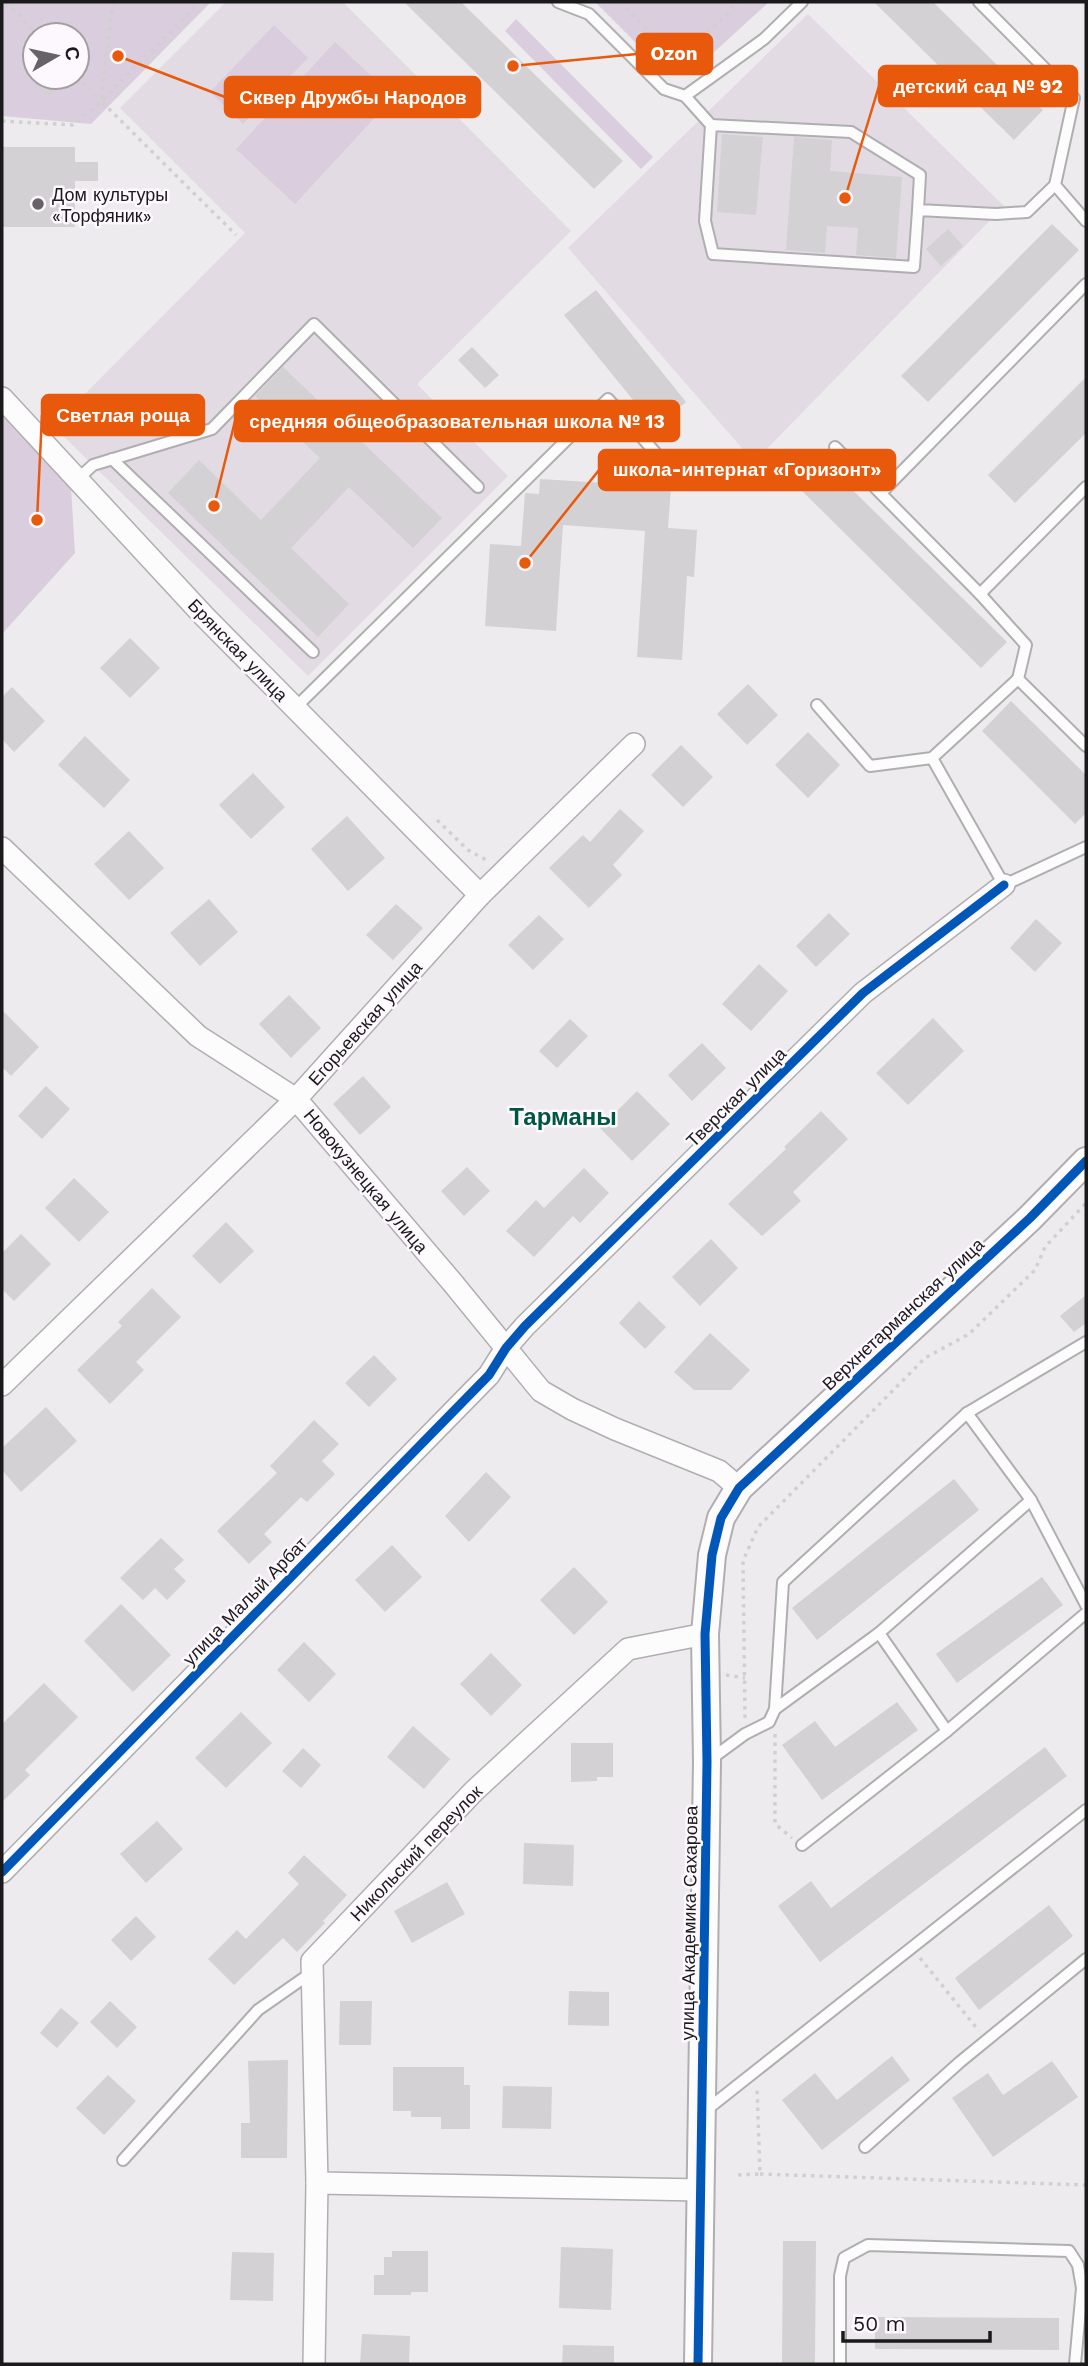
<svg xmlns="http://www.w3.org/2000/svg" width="1088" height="2366" font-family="'Work Sans',sans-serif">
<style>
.built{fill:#e2dbe4}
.green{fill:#dacddd;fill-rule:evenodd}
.building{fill:#d3d1d3}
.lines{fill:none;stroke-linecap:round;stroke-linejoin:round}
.service-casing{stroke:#b0aeb0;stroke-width:14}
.minor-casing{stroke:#b0aeb0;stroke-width:24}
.tertiary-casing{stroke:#b0aeb0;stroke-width:30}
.path{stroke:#d1d0d1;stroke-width:3.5;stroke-dasharray:3.5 5;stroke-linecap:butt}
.service{stroke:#fcfcfd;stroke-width:10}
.minor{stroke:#fcfcfd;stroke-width:21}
.tertiary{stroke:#fcfcfd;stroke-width:26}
.cycleway-casing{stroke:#fcf8fd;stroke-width:13}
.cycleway{stroke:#0057b8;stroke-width:9}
.poi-dot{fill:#656365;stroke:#fcf8fd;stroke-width:2.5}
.labels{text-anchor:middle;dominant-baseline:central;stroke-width:5;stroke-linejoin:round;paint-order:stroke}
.poi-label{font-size:18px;fill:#1b1a1b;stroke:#fcf8fd;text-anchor:start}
.street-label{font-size:18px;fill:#1b1a1b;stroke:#fcf8fd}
.district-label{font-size:24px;font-weight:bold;fill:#005643;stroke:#fcf8fd}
.leader{fill:none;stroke:#e8590c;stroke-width:2.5}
.callout-dot{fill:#e8590c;stroke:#fcf8fd;stroke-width:2.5}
.callout{fill:#e8590c;stroke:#e8590c;stroke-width:2.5}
.callout-label{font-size:19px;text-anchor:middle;font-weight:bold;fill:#fff}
</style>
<rect width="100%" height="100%" fill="#eeebef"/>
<!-- built -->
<g class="built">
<polygon points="226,2 343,2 571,231 417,384 508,476 308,676 53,426 245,233 120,108"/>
<polygon points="808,14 1004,206 754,462 568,248"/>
</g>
<!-- green -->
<g class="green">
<path d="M 2,2 L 211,2 L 91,124 L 2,116 ZM 35,35 L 77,35 L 77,77 L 35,77 Z"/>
<polygon points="595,2 769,2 689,75 668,75"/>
<polygon points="516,19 653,157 641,169 505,31"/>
<polygon points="274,25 308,58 243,124 210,92"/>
<polygon points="335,42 394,97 295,204 236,149"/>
<polygon points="2,416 71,488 75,553 2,634"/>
</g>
<!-- building -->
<g class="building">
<polygon points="404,2 461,2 623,161 594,189"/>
<polygon points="874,2 933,2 1043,110 1014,140"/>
<polygon points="44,77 67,77 48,97 36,85"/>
<polygon points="722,134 763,137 756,215 717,212"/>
<polygon points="794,137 832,140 830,171 902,177 896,258 856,255 858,228 827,226 825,253 786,250"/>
<polygon points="2,147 75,147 75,162 98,162 98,181 75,181 75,227 2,227"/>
<polygon points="1052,224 1079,250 928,402 901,376"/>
<polygon points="948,229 963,246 941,266 926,249"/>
<polygon points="596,290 686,402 655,427 564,315"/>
<polygon points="472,347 499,375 485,388 458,360"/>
<polygon points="283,367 442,518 413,548 349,487 291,548 349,604 318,637 168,493 199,460 261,520 320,458 255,396"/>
<polygon points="1086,377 1086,433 1015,503 988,475"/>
<polygon points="817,455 1007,642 981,668 792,481"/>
<polygon points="540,479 671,487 668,528 697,530 694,577 687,576 682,660 637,657 645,531 563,525 556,631 485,626 490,544 521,546 525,493 539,494"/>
<polygon points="130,638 160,668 130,698 100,668"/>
<polygon points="748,684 778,715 747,745 717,714"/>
<polygon points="12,687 45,721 14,752 2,739 2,697"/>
<polygon points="1011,701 1086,775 1086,813 1075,824 982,731"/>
<polygon points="808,732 840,765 808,798 775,765"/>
<polygon points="85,736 130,780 104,808 58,765"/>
<polygon points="681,745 713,777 683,807 651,775"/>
<polygon points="253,773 285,807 251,839 219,805"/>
<polygon points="620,809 644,831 613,865 622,875 589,908 549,868 583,835 590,842"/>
<polygon points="347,816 385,858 348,891 311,849"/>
<polygon points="129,831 164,868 129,900 94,864"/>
<polygon points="209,899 238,932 200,966 170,933"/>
<polygon points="396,904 423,928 393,960 366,935"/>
<polygon points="829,913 850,934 816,967 796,946"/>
<polygon points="539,915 564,939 533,970 508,945"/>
<polygon points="1036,919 1062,943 1035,972 1010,948"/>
<polygon points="759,964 788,991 751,1031 722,1004"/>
<polygon points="289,995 321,1028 291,1058 259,1024"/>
<polygon points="2,1010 39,1047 11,1076 2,1067"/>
<polygon points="933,1018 964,1051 908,1105 876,1073"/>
<polygon points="570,1019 588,1036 557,1068 539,1051"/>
<polygon points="702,1043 726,1068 692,1101 668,1075"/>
<polygon points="363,1076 391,1107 360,1135 333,1104"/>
<polygon points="46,1086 70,1109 42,1139 18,1116"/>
<polygon points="637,1091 670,1124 632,1161 600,1128"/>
<polygon points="821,1111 848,1139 793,1192 801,1201 762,1236 728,1204 786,1149 784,1147"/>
<polygon points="467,1167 490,1191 464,1216 441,1191"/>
<polygon points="584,1168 609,1193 580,1223 573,1216 534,1257 506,1231 536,1200 544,1208"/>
<polygon points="74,1178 109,1212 79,1242 45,1208"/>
<polygon points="226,1222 254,1251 220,1284 192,1256"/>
<polygon points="21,1234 51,1264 14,1301 2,1289 2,1253"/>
<polygon points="711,1239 738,1268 700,1306 672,1277"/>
<polygon points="152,1288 181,1317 136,1362 144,1370 110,1404 77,1370 122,1326 118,1322"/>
<polygon points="1086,1295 1086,1323 1074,1332 1060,1316"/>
<polygon points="639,1301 666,1327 645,1349 619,1323"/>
<polygon points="710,1333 750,1370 731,1390 694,1390 674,1372"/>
<polygon points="374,1355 397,1379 369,1407 345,1383"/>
<polygon points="46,1407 77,1441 21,1492 2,1470 2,1448"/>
<polygon points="314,1420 339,1444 322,1461 335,1474 307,1502 301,1497 264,1534 272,1542 249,1564 217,1531 277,1473 270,1466"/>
<polygon points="486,1472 511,1497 469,1542 445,1516"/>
<polygon points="954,1479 979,1510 817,1640 792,1608"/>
<polygon points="161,1538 184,1560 174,1569 186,1581 167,1600 155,1588 143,1600 120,1578"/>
<polygon points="392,1545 422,1577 385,1612 355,1580"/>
<polygon points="574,1567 608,1602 574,1635 540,1600"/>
<polygon points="1042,1577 1063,1605 957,1683 936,1654"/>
<polygon points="121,1604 171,1655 133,1692 84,1641"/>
<polygon points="304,1642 336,1674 309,1702 277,1670"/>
<polygon points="491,1653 522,1685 491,1716 460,1684"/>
<polygon points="44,1683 78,1717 25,1770 30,1775 2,1802 2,1724"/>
<polygon points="897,1702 918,1730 822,1800 782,1745 815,1721 835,1747"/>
<polygon points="241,1712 272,1743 226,1788 195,1758"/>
<polygon points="413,1726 450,1759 424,1789 387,1757"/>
<polygon points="571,1743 613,1743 613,1777 597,1777 597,1781 571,1782"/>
<polygon points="1045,1747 1067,1776 820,1962 778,1906 811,1881 831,1908"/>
<polygon points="303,1748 321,1765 301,1788 282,1771"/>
<polygon points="157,1821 183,1849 146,1883 120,1854"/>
<polygon points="524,1843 574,1845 573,1886 523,1884"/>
<polygon points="304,1855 347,1895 323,1921 325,1923 297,1952 283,1938 234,1985 208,1959 237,1930 246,1939 299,1884 288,1873"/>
<polygon points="447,1882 465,1914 412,1943 394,1911"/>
<polygon points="1049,1905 1073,1936 979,2010 955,1978"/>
<polygon points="136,1916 156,1937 131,1961 111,1940"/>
<polygon points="569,1991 609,1992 609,2026 568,2025"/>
<polygon points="110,2001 137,2027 117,2048 90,2022"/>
<polygon points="340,2001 372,2001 371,2045 339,2045"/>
<polygon points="61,2008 79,2023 57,2048 40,2033"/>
<polygon points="892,2056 910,2080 822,2150 782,2100 815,2073 837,2100"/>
<polygon points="288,2060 287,2158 241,2158 241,2123 250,2123 248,2061"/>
<polygon points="1052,2061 1078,2097 993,2157 952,2098 988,2073 1003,2095"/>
<polygon points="393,2067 464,2067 464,2085 470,2085 470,2129 441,2129 441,2117 411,2117 411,2111 393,2111"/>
<polygon points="108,2075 136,2101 104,2135 76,2108"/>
<polygon points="503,2086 552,2087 551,2129 502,2128"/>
<polygon points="783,2241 816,2241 815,2364 782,2364"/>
<polygon points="561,2247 613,2249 611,2310 559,2308"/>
<polygon points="392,2251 428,2251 428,2292 411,2292 411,2295 374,2295 374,2275 384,2275 384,2257 392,2257"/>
<polygon points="232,2252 274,2253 273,2301 230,2300"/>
<polygon points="875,2317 1059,2318 1059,2350 875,2349"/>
<polygon points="362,2334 410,2336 409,2364 360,2364"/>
<polygon points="563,2345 614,2346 614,2364 562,2364"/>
</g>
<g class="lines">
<!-- service casing -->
<g class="service-casing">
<g id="service">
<polyline points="558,2 589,14 664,89 685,96 711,125"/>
<polyline points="979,2 1074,98 1055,185 1086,221"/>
<polyline points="685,96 764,39 802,2"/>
<polyline points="918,210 920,175 851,132 711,125 705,221 713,254 914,267 918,210 996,214 1027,212 1055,185"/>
<polyline points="835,447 980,594 1026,645 1018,679 1086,746"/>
<polyline points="112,459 313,652"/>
<polyline points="78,479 93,465 212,429 314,324 478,487"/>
<polyline points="881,493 1086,284"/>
<polyline points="980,594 1086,487"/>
<polyline points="817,705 870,766 932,758 1018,679"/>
<polyline points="295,708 608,399 683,484"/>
<polyline points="932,758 1004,885 1086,847"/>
<polyline points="967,1413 1031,1500 1086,1605"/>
<polyline points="775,1709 879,1633 1031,1500"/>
<polyline points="947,1731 1086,1613"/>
<polyline points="711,1759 745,1734 769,1722 775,1709 783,1582 967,1413 1086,1342"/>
<polyline points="802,1845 947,1731 879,1633"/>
<polyline points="705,2111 1086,1810"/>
<polyline points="865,2147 960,2062 1086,1959"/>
<polyline points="123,2160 258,2010 311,1973"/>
<polyline points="840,2364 840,2276 844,2258 868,2245 1069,2251 1078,2265 1082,2288 1075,2364"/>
</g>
</g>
<!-- minor casing -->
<g class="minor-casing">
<g id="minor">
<polyline points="2,398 204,616 480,895"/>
<polyline points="2,848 198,1036 296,1099 452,1282 541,1391 572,1409 615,1429 719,1471 739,1488"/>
<polyline points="2,1385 296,1099 480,895 634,744"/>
<polyline points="2,1872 489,1375 506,1348 525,1326 863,993 1004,885"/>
<polyline points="317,2183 702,2190"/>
<polyline points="314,2364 317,2183 312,1961 474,1791 628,1649 705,1634"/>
</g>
</g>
<!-- tertiary casing -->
<g class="tertiary-casing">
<polyline id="tertiary" points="698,2364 707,1762 705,1634 712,1555 721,1518 739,1488 1030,1218 1086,1161"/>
</g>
<!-- path -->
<g class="path">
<polyline points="6,2 38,35"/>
<polyline points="113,2 101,101 236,235"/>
<polyline points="620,2 665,47 696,43 739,2"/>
<polyline points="2,8 17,2"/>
<polyline points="77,76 101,101"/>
<polyline points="2,121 73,125 101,101 200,2"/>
<polyline points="437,820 468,850 488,861"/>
<polyline points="726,1675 745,1678"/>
<polyline points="745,1718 743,1561 758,1527 925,1358 969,1334 1035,1270 1045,1247 1086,1203"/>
<polyline points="775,1734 775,1824 792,1838"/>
<polyline points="920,1958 979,2031"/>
<polyline points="760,2174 1086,2185"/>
<polyline points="738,2175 760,2174 757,2087"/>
</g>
<!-- service -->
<use href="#service" class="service"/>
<!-- minor -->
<use href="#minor" class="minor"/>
<!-- tertiary -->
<use href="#tertiary" class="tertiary"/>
<!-- cycleway casing -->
<g class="cycleway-casing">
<g id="cycleway">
<polyline points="2,1872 489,1375 506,1348 525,1326 863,993 1004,885"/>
<polyline points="698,2364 707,1762 705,1634 712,1555 721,1518 739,1488 1030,1218 1086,1161"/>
</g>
</g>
<!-- cycleway -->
<use href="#cycleway" class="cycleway"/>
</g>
<!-- markers -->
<circle class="poi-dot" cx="38" cy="204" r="7"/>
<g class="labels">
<!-- poi labels -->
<g class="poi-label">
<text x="52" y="194">Дом культуры<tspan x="52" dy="21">«Торфяник»</tspan></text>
</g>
<!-- street labels -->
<g class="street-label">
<text transform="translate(238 650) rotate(46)">Брянская улица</text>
<text transform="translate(365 1023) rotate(-48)">Егорьевская улица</text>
<text transform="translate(736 1097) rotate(-45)">Тверская улица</text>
<text transform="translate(366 1181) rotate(50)">Новокузнецкая улица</text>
<text transform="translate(903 1314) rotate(-43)">Верхнетарманская улица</text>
<text transform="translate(245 1601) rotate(-46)">улица Малый Арбат</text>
<text transform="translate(416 1853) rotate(-46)">Никольский переулок</text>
<text transform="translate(689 1923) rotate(-89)">улица Академика Сахарова</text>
</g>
<!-- district labels -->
<g class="district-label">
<text x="563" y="1117">Тарманы</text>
</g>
</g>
<!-- callouts -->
<path class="leader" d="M513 66L637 54M845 198L879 86M118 56L225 97M37 520L42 415M214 506L235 421M525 563L599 470"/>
<g class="callout-dot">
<circle cx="513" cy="66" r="7"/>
<circle cx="845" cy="198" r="7"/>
<circle cx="118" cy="56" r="7"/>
<circle cx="37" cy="520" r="7"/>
<circle cx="214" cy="506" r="7"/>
<circle cx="525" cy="563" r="7"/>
</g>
<g class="callout">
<rect x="637" y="34" width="75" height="40" rx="7"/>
<rect x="879" y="66" width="198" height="40" rx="7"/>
<rect x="225" y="77" width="255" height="40" rx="7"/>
<rect x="42" y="395" width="162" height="40" rx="7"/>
<rect x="235" y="401" width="444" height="40" rx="7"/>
<rect x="599" y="450" width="296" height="40" rx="7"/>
</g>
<g class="callout-label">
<text x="674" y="60">Ozon</text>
<text x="978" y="93">детский сад № 92</text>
<text x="353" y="104">Сквер Дружбы Народов</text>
<text x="123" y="422">Светлая роща</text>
<text x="457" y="428">средняя общеобразовательная школа № 13</text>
<text x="747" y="476">школа-интернат «Горизонт»</text>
</g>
<!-- border -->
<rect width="1088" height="2366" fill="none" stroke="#1b1a1b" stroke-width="7"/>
<!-- north arrow -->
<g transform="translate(56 56) rotate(81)"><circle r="33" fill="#fcf8fd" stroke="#a29fa3" stroke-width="2"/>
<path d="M0-5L12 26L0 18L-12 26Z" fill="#656365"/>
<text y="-10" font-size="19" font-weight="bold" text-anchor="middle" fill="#1b1a1b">С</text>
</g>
<!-- scale -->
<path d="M843 2331v10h147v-10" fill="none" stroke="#1b1a1b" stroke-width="3.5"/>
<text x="853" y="2331" font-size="21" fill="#1b1a1b" stroke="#fcf8fd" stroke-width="5" paint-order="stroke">50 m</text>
</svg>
